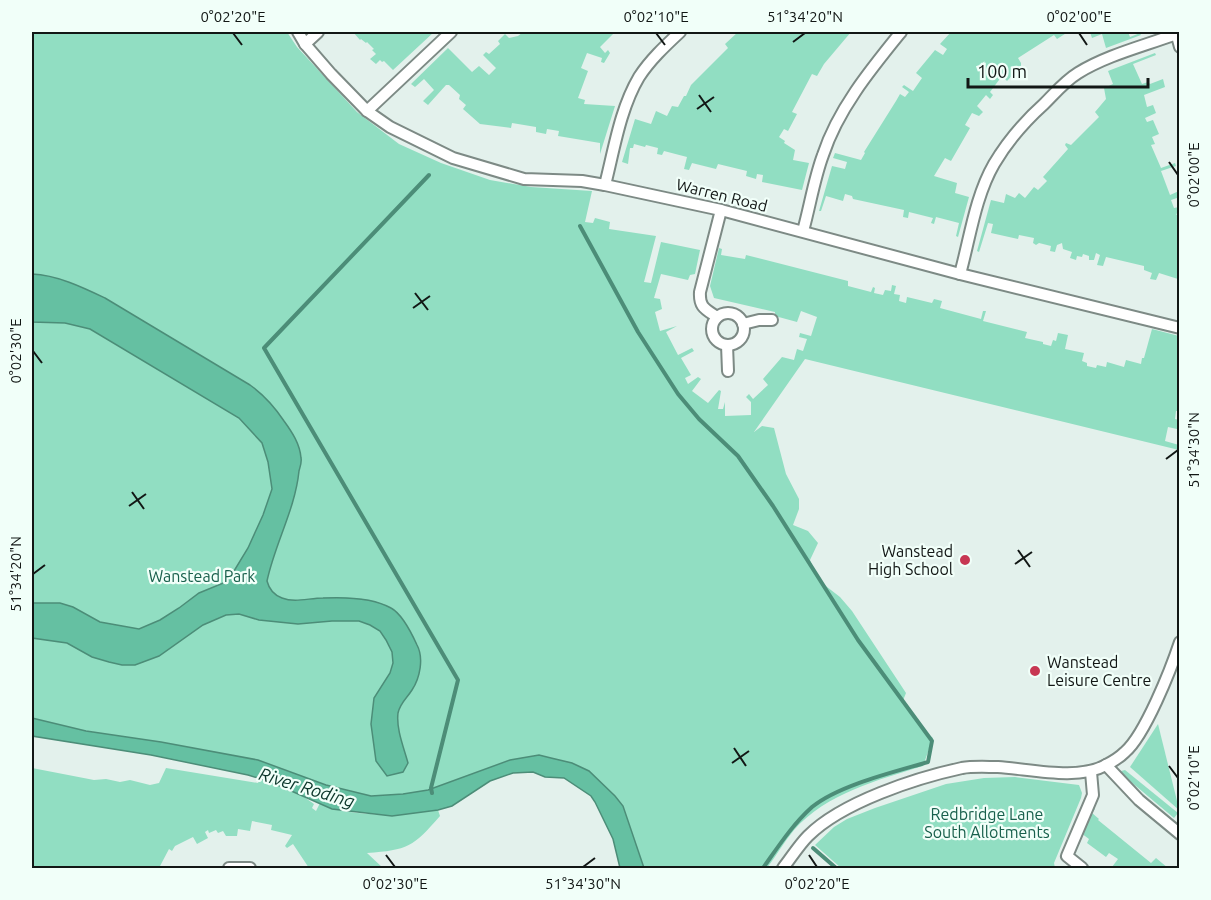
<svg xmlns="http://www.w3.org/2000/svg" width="1211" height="900" font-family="Ubuntu,sans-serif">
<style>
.green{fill:#91dec2}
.water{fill:#65c0a2;stroke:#4c8d78;stroke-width:1.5}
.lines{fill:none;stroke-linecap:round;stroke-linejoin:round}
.stream{stroke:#4c8d78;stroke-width:4}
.street-casing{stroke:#7d8a85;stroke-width:14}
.street{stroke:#fff;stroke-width:10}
.ticks{fill:none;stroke:#121715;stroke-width:2}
.poi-dot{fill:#c73753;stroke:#f1fff9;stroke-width:2}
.labels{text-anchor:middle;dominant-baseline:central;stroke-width:4.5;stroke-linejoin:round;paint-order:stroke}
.street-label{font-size:16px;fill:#121715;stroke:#f1fff9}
.poi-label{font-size:16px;fill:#121715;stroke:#f1fff9;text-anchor:end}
.park-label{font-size:16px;fill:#18604c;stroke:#f1fff9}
.water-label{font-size:18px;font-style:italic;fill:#0b362a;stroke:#f1fff9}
.neatline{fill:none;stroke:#121715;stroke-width:2}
.ticks-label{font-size:15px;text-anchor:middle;fill:#121715}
</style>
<rect width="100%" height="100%" fill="#e3f1ec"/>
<!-- green -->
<g class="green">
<path d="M 32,32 L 287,32 L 297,47 L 357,112 L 399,144 L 441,163 L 490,180 L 531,187 L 592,191 L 585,222 L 593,223 L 595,218 L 610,222 L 609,229 L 656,236 L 644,282 L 651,283 L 661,242 L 700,250 L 695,274 L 690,275 L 688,280 L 661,274 L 654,298 L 660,299 L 662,309 L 655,312 L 660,331 L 677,326 L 666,332 L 678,355 L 692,348 L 694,351 L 681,358 L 691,375 L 685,378 L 688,384 L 698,377 L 701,379 L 692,391 L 708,403 L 719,390 L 721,391 L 718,409 L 723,409 L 725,402 L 725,416 L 751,415 L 751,402 L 746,397 L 749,394 L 753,399 L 768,385 L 763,379 L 782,357 L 794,360 L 797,349 L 803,351 L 807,339 L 799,337 L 800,333 L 811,336 L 817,317 L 801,311 L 797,322 L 775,316 L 775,312 L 714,298 L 710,286 L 719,248 L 722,249 L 721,255 L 745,259 L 746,255 L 848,281 L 848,286 L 871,292 L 873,287 L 875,288 L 874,293 L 883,295 L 885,290 L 891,291 L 892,285 L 896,286 L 894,294 L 900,295 L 899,301 L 906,303 L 907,297 L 932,303 L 934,299 L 942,301 L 940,308 L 981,319 L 983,311 L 986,311 L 983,321 L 1027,332 L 1025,338 L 1043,342 L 1043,344 L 1051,346 L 1053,340 L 1056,341 L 1058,333 L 1068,335 L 1065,349 L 1084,353 L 1082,361 L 1087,363 L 1087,366 L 1096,368 L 1097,365 L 1106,367 L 1107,362 L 1124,367 L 1126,360 L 1141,364 L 1142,358 L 1144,358 L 1152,329 L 1179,336 L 1179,411 L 1176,411 L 1175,419 L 1179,420 L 1177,429 L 1168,427 L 1165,441 L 1179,445 L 1179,450 L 805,359 L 754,432 L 762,426 L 774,428 L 786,474 L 799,499 L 799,509 L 793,525 L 808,531 L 818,543 L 810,560 L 818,580 L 840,597 L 852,611 L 906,693 L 902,703 L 922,729 L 933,738 L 923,766 C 878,780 827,793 794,830 C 784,842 776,856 767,868 L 644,868 L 623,806 L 615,796 L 589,771 L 539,755 L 510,760 L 428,790 L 403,794 L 371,796 L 326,785 L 258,760 L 161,742 L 86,731 L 32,718 Z"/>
<polygon points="353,32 434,32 393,70 384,61 382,62 380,60 376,64 370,59 376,54 372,50 374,49 367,42 366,43 361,39 360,40"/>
<polygon points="523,32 615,32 600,47 605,53 608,50 610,53 604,63 601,62 602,58 587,53 581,68 588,71 578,98 585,100 584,104 615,106 600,154 600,143 558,136 559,131 547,129 546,134 536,132 536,127 512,123 511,128 480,124 463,109 466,105 459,99 460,95 449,85 446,85 428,105 423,101 434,90 424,79 415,87 411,84 448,48 472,72 479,66 489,75 496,68 483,55 486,52 489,54 500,44 498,41 505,34 509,38 518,36"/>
<polygon points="738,32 851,32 824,64 817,76 812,74 792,112 797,114 788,131 784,129 779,137 785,141 784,143 795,150 793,160 809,163 802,190 762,182 763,175 757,174 756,179 746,176 747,171 718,164 716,169 692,163 689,170 684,169 687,157 664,151 662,155 657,154 658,148 646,145 645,147 634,144 633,148 630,148 628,164 622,162 635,119 651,124 656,111 667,116 672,106 678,107 684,96 686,96 691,85 728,48 725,44"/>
<polygon points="951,32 1068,32 1057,39 1054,35 1018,58 1021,63 1021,66 1007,81 1002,76 990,92 993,95 990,99 986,95 977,106 983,112 979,116 972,113 965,125 970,128 951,161 945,158 934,176 957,183 955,193 969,197 958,237 956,236 959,223 936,217 934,224 931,223 933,218 909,212 908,218 903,217 904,210 853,199 852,196 845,194 843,201 826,196 821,211 819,211 832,166 845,169 847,162 833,158 835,153 861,160 865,153 864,152 896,101 900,94 905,97 909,92 902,87 904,85 913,91 922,78 916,73 935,50 943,55 947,49 940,44"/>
<polygon points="1090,32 1128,32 1130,37 1140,33 1141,35 1106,48 1102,34 1092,38"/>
<polygon points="1155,53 1156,55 1133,64 1142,84 1148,82 1150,84 1163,79 1165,87 1144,95 1147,107 1153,105 1156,113 1145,118 1147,122 1153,120 1159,134 1152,137 1155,144 1151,145 1161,168 1175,163 1176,166 1161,171 1170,195 1179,191 1177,198 1171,200 1174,208 1179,207 1179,213 1176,214 1180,218 1179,284 1178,283 1178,279 1159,273 1156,280 1150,279 1152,273 1144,270 1144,266 1106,257 1103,266 1097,265 1100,255 1096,253 1094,260 1089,260 1089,256 1083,254 1082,257 1077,256 1076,260 1070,258 1072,252 1063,249 1062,243 1057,245 1055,252 1050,251 1051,246 1039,243 1036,245 1033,243 1034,238 1019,235 1018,239 991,233 993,224 988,223 979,252 977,251 991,200 1004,203 1006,194 1015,198 1019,193 1025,198 1034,187 1038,190 1047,181 1043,177 1068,149 1065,145 1066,143 1071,145 1099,117 1095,112 1106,99 1104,88 1113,84 1108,71"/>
<polygon points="1158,724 1179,809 1179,810 1130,767"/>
<path d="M 32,768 L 94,780 L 106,779 L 120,782 L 130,780 L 150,785 L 159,783 L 166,768 L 258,783 L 260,779 L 300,794 L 314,804 L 312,808 L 316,811 L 320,803 C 355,819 400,815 438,810 L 440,816 C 413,847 408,850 367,853 L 383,868 L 309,868 L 293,844 L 287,848 L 285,846 L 292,835 L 271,830 L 272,825 L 252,821 L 250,831 L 238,829 L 237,836 L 226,836 L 223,831 L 218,833 L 216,830 L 209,833 L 208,830 L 205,832 L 208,838 L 197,844 L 193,837 L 175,846 L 172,851 L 169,849 L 159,868 L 32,868 Z"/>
<polygon points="1125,770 1178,813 1174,818 1124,776 1121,771"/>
<polygon points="1015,777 1079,785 1082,793 1081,798 1054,863 1055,868 841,868 815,845 834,827 847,819 875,808 946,784 984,778"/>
<polygon points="1093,807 1095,809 1092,813 1099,819 1098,820 1151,863 1156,858 1168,868 1112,867 1118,859 1109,853 1106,857 1087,843 1089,839 1081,833"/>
</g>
<!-- water -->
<g class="water">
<path d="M 32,274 C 57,275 82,287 105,298 L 250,385 C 264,395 274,406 284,421 C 292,432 300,444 301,458 C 302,462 300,467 299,471 C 295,510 275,543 267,581 C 269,589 274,595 282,598 C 295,603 309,598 323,598 C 344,597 372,597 391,608 C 402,614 412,634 417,645 C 424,658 420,678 412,690 C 407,698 400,703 398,713 C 396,729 404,748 408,763 L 403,772 L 387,776 L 376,761 L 371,724 L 374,698 L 390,673 L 393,663 L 392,652 L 386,640 L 380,631 L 370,625 L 359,621 L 332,621 L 298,624 L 259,620 L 239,614 L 226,615 L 203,625 L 159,656 L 135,665 L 122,665 L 109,662 L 92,657 L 67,643 L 32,638 L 32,603 L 60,603 L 73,607 L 100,622 L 139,629 L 160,620 L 179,608 L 199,593 L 226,582 L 231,576 L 248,548 L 263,515 L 272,489 L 268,462 L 262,443 L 239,418 L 90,329 L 65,323 L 32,322 Z"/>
<polygon points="32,718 86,731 161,742 258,760 326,785 371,796 403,794 428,790 510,760 539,755 551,758 572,763 589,771 615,796 623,806 644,868 620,868 613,839 595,802 591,796 564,778 545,777 533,772 513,773 490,781 452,806 438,810 392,816 332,809 271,782 248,775 151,755 32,736"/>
</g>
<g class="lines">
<!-- stream -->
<g class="stream">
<polyline points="429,175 264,348 458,680 431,788 432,793"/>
<path d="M 580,226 L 638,332 L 678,394 L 699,419 L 738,456 L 773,506 L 858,640 L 932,741 L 928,762 C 894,772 839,785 812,807 C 792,825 778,847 763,868"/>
<polyline points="813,848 836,868"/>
</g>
<!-- street casing -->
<g class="street-casing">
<g id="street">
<polyline points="298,32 305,44 331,74 367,111 390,127 453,158 524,179 582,181 605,185 721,210 960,274 1180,328"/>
<polyline points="1176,32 1180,47"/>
<polyline points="305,44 318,32"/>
<polyline points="367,111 451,32"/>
<path d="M 605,185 C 614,150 620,109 639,77 C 650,60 665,46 680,32"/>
<path d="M 803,231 C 810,206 814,179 823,155 C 838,109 871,69 901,32"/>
<path d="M 960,274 C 970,238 975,197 994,164 C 1007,142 1025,121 1044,104 C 1055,93 1065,81 1078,73 C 1107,55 1144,46 1176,34"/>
<circle cx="728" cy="329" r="16"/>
<path d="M 717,317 C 705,309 699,307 700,292 L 721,210"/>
<polyline points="743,324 759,320 772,320"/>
<polyline points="727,345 728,371"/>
<polyline points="1106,765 1139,800 1180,834"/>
<polyline points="229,868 250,868"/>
<path d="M 783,868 C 791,858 799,845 808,836 C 842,802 916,778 962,768 C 973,766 987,767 998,767 C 1030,769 1078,781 1106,765 C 1112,762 1120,757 1125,752 C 1145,735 1171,669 1180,642"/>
<polyline points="1082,868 1067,856 1093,795 1091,772"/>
</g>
</g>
<!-- street -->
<use href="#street" class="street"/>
</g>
<!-- ticks -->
<path class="ticks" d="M 233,33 L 242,45M 656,33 L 665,45M 1079,33 L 1087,45M 793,42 L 805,33M 699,95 L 711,112M 697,109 L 714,97M 1169,162 L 1178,175M 415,293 L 428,310M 413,308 L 430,296M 33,351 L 42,363M 1166,459 L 1178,450M 132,492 L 144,509M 129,506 L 146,494M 1018,550 L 1030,567M 1015,564 L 1032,552M 33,574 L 45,565M 734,748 L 746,766M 732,763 L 749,751M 1169,766 L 1178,778M 386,855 L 395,867M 809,855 L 817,867M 583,867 L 595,858"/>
<!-- markers -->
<g class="poi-dot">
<circle cx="965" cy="560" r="6"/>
<circle cx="1035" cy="671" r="6"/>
</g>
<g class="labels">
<!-- street labels -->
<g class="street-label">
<text transform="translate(722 195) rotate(14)">Warren Road</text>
</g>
<!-- poi labels -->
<g class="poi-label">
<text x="953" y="551">Wanstead<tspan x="953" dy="18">High School</tspan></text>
<text x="1047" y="662" text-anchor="start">Wanstead<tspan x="1047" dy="18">Leisure Centre</tspan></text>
</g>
<!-- park labels -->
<g class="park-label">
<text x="202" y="576">Wanstead Park</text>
<text x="987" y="814">Redbridge Lane<tspan x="987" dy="18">South Allotments</tspan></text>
</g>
<!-- water labels -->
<g class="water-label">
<text transform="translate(307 787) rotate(17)">River Roding</text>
</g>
</g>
<!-- border -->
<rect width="1211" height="900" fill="none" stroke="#f1fff9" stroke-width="66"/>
<!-- scale -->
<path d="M968 78v9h180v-9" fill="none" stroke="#121715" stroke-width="3"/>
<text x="977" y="78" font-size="18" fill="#121715" stroke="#f1fff9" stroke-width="4.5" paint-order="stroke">100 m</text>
<rect x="33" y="33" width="1145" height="834" class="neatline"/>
<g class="ticks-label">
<text x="233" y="22">0°02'20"E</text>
<text x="656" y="22">0°02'10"E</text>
<text x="805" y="22">51°34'20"N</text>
<text x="1079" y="22">0°02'00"E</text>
<text transform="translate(1194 175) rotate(-90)" y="5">0°02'00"E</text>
<text transform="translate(16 351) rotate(-90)" y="5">0°02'30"E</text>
<text transform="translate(1194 450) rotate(-90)" y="5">51°34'30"N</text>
<text transform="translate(16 574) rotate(-90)" y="5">51°34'20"N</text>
<text transform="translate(1194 778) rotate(-90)" y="5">0°02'10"E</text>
<text x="395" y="889">0°02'30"E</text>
<text x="583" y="889">51°34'30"N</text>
<text x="817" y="889">0°02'20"E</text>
</g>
</svg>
